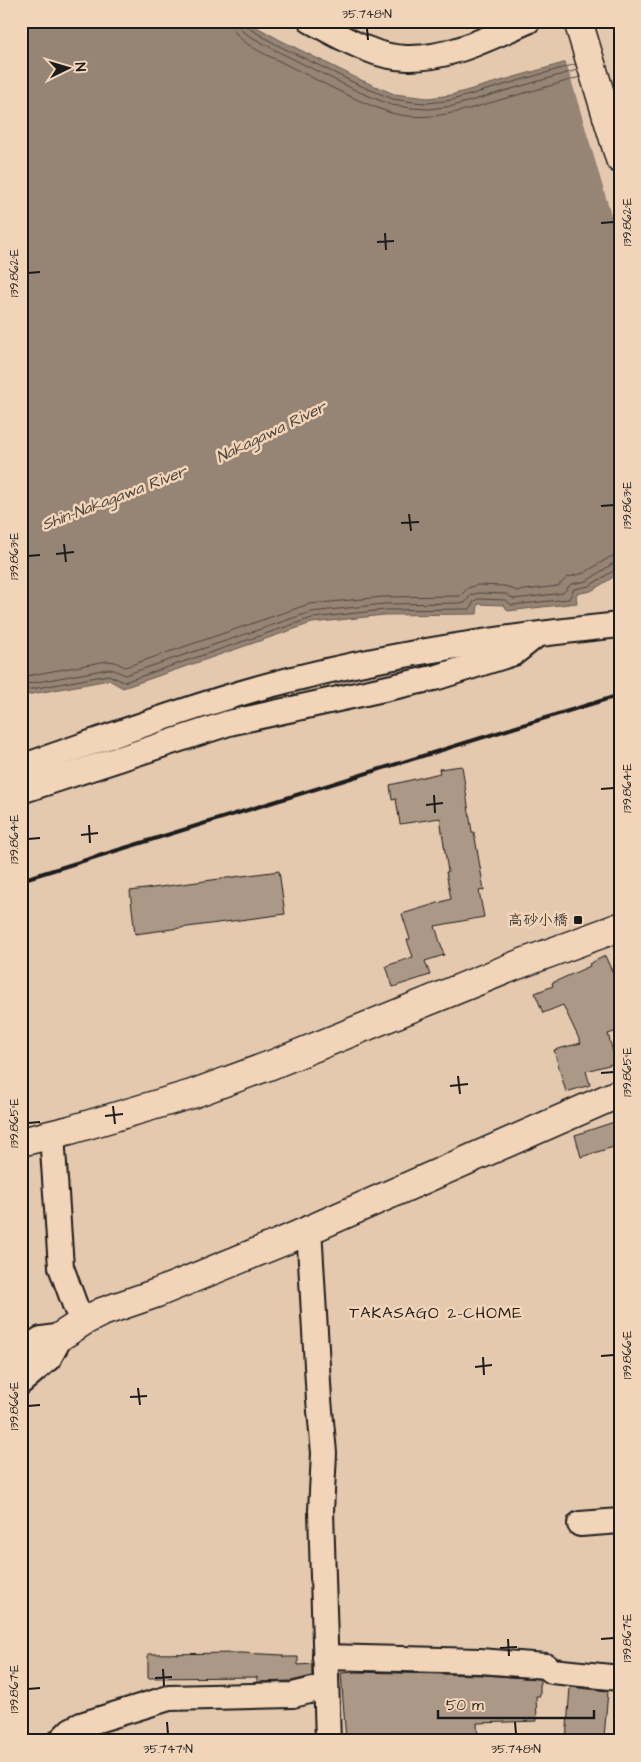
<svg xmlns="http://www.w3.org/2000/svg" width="641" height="1762" font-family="'Architects Daughter','Klee One',sans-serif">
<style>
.green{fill:#c3ac96;stroke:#706459}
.water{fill:#968474;stroke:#655a51}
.pier{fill:#e5c9af}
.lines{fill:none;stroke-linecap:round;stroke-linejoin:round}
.shore{stroke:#4d463f;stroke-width:1}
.building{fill:#ac9886;stroke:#1c1c1c}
.minor-casing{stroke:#1c1c1c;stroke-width:28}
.tertiary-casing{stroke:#1c1c1c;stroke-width:31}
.secondary-casing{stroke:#1c1c1c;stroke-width:31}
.minor{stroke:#f2d4b8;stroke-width:24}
.tertiary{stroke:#f2d4b8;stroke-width:28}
.secondary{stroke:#f2d4b8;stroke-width:28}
.rail{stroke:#1c1c1c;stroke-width:4}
.ticks{fill:none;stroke:#1c1c1c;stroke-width:2}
.poi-dot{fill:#1c1c1c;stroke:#f2d4b8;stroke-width:2}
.labels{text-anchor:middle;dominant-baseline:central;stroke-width:5;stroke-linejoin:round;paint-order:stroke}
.poi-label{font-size:15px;fill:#1c1c1c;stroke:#f2d4b8;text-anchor:end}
.water-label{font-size:16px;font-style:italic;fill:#4d463f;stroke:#f2d4b8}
.neighbourhood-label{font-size:16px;letter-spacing:1px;fill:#1c1c1c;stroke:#f2d4b8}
.neatline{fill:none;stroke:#1c1c1c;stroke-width:2}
.ticks-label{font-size:12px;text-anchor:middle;fill:#1c1c1c}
</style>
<rect width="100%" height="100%" fill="#e5c9af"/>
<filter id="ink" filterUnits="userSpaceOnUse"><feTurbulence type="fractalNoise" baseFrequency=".02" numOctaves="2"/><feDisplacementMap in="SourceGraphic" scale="10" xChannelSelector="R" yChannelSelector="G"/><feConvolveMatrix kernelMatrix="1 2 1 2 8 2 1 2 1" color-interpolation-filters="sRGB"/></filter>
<g filter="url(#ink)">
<!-- green -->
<g class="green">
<polygon points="512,647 457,665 336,688 335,679"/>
<polygon points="328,680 330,689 315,692 61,770 59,764 169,725"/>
</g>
<!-- water -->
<polygon class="water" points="21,21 246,21 280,40 361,80 394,94 428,98 451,95 620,47 620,573 591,591 576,594 577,603 508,611 504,605 478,604 477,614 384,615 312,623 123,688 109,680 21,696"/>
<!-- pier -->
<polygon class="pier" points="614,46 620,66 620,245 565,59"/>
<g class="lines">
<!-- shore -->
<g class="shore">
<path d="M 231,21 C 232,41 265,54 281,62 C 316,79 351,99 388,112 C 426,124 466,110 503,99 C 528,92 554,85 580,77"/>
<polyline points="238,21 240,28 243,32 275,50 357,91 391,105 412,108 429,109 453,106 577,70"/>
<polyline points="245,21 247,27 277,45 359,85 393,99 413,102 428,103 452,100 576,64"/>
<polyline points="21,677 107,661 115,662 125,667 309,604 383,597 460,596 468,588 477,585 505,586 517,591 558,586 568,577 584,573 610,557 620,555"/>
<polyline points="21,685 108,669 114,670 125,675 311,612 384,604 465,603 471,595 478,593 506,594 514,599 563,593 571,584 587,581 612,564 620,563"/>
<polyline points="21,691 108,675 124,682 312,618 384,610 470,609 474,601 478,599 505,600 512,605 569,599 574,589 589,586 615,570 620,569"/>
</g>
</g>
<!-- building -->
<g class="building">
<polygon points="462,766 472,832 474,832 484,890 479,891 484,917 435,926 444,955 425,961 430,975 393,987 386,966 413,957 407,940 410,939 402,914 451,899 446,872 448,872 440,818 400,824 396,799 392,800 390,785 440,773 439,769"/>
<polygon points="279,871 285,914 135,934 130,891"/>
<polygon points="605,956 620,988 620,1030 608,1034 616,1063 586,1071 590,1085 566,1092 554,1050 581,1043 563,1005 543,1013 535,993 553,986 552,983 590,966 589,964"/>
<polygon points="620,1120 620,1145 581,1157 575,1135"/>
<polygon points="242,1653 283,1655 283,1657 298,1657 298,1665 312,1664 312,1676 291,1681 257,1682 257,1677 148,1678 148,1654"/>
<polygon points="357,1672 484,1675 540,1679 540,1696 536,1696 537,1721 477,1723 478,1741 401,1741 402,1739 367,1737 367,1741 346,1741 341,1673"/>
<polygon points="570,1687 608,1691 604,1737 595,1736 595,1741 566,1741"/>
</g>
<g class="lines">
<!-- minor casing -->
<g class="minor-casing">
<g id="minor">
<path d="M 311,21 C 339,36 375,58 407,58 C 450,59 490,37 528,21"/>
<path d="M 21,767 C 103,739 183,709 266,686 C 382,655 500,637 620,625"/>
<polyline points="21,791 229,723 438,677 514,653 534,637"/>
<polyline points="52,1135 61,1267 76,1308 84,1321"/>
<polyline points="309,1228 319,1400 324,1453 321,1511 328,1741"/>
<polyline points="21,1352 41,1339 61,1336"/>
<polyline points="21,1382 49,1358 61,1336"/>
<polyline points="580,1524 620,1521"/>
<polyline points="325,1657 480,1661 546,1666 552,1671 620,1678"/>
<polyline points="60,1741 71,1730 81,1725 169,1698 293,1695 326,1687"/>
</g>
</g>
<!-- tertiary casing -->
<g class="tertiary-casing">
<g id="tertiary">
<polyline points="21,1142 70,1130 192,1094 271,1065 517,965 620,927"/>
<polyline points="61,1336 84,1321 102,1312 157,1293 284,1241 620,1093"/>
</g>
</g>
<!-- secondary casing -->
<g class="secondary-casing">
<polyline id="secondary" points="578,21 620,159"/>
</g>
<!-- minor -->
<use href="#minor" class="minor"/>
<!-- tertiary -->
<use href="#tertiary" class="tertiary"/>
<!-- secondary -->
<use href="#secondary" class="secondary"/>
<!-- rail -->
<polyline class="rail" points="21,880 620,695"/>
</g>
</g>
<!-- ticks -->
<path class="ticks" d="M 367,28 L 368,40M 601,223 L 614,222M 385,233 L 386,250M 377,242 L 394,241M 28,273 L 40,272M 601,506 L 614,505M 409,514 L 411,531M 401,523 L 419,522M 64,544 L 66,562M 56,554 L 74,552M 28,556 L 40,555M 601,789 L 614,788M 434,795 L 435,813M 426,805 L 443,803M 89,825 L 90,843M 81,835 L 98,833M 28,839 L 40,838M 601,1073 L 614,1072M 458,1076 L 460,1094M 450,1086 L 468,1084M 113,1106 L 115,1124M 105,1116 L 123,1114M 28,1123 L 40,1122M 601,1356 L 614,1355M 483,1357 L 484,1375M 475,1367 L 492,1365M 138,1388 L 140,1405M 130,1397 L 147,1396M 28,1406 L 40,1405M 508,1639 L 509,1656M 601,1639 L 614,1638M 500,1648 L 517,1647M 163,1669 L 164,1686M 155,1678 L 172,1677M 28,1689 L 40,1688M 167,1722 L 168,1734M 515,1722 L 516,1734"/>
<!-- markers -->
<rect class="poi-dot" x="573" y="915" width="10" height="10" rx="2.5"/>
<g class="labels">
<!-- poi labels -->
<g class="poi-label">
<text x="568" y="920">高砂小橋</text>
</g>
<!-- water labels -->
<g class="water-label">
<text transform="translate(271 432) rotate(-26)">Nakagawa River</text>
<text transform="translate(114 498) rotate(-21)">Shin-Nakagawa River</text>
</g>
<!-- neighbourhood labels -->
<g class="neighbourhood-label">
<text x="436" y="1313">TAKASAGO 2-CHOME</text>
</g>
</g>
<!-- margin -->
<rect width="641" height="1762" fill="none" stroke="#f2d4b8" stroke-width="55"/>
<!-- north arrow -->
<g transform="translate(68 68) rotate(85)" stroke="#f2d4b8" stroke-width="4" paint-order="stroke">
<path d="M0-4L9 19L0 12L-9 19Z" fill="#1c1c1c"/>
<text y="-8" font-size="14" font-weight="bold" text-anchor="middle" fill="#1c1c1c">N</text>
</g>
<!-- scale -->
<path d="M438 1710v8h156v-8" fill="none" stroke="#1c1c1c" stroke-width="2.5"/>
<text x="446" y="1710" font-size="15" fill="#1c1c1c" stroke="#f2d4b8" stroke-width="4" paint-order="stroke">50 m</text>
<rect x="28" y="28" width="586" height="1706" class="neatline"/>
<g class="ticks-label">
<text x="367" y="18">35.748°N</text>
<text transform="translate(627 222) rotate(-90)" y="4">139.862°E</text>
<text transform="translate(14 273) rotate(-90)" y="4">139.862°E</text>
<text transform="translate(627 505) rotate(-90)" y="4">139.863°E</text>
<text transform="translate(14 556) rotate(-90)" y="4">139.863°E</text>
<text transform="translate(627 788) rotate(-90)" y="4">139.864°E</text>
<text transform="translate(14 839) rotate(-90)" y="4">139.864°E</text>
<text transform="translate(627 1072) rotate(-90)" y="4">139.865°E</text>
<text transform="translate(14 1123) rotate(-90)" y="4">139.865°E</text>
<text transform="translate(627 1355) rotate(-90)" y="4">139.866°E</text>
<text transform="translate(14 1406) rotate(-90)" y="4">139.866°E</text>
<text transform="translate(627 1638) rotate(-90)" y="4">139.867°E</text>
<text transform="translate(14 1689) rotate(-90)" y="4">139.867°E</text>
<text x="168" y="1753">35.747°N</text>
<text x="516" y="1753">35.748°N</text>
</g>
</svg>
